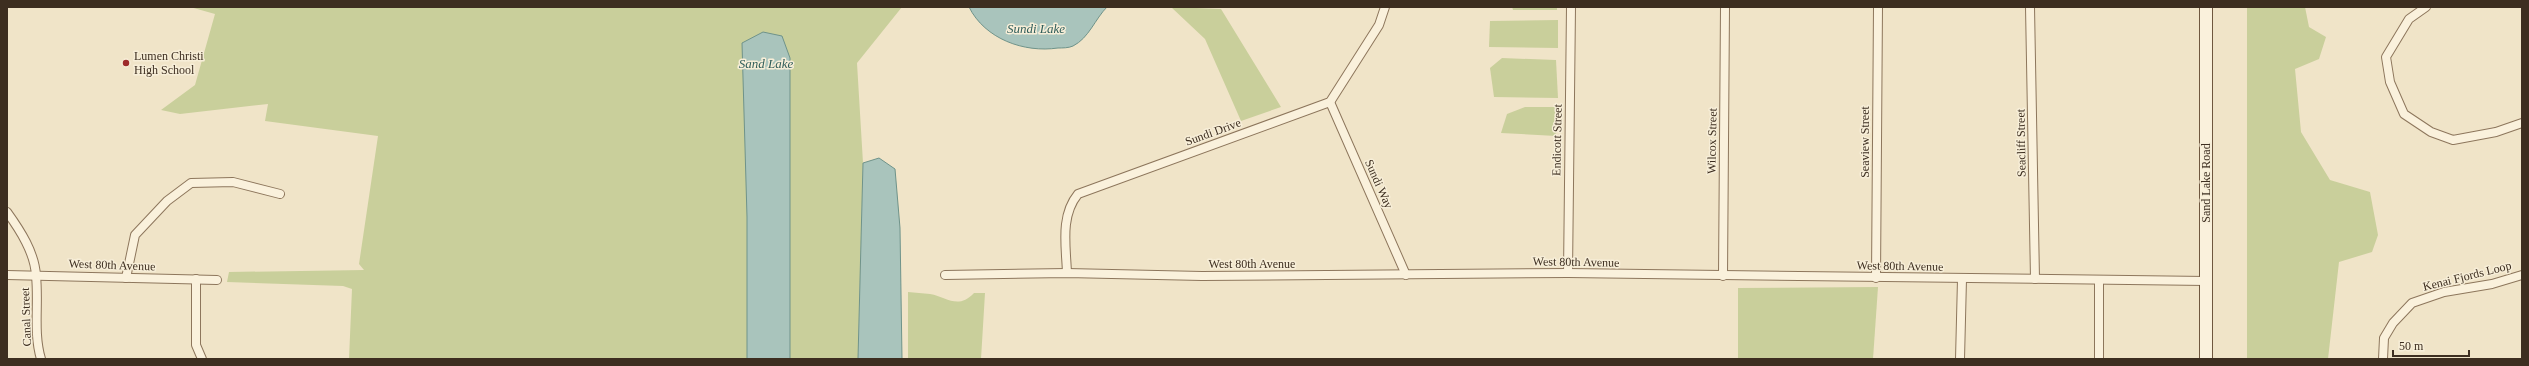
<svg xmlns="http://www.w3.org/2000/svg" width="2529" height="366" font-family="'Times New Roman',serif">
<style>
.green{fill:#c9cf9b}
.water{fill:#a9c4bc;stroke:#6f938a}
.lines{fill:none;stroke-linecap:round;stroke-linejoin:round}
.street-casing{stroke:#8d765c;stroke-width:10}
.secondary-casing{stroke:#6f573f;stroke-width:14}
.street{stroke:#faf1dc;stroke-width:8}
.secondary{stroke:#faf1dc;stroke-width:12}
.poi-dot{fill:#9e2a2b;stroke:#f7eed8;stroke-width:1.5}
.labels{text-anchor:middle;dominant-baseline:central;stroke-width:3;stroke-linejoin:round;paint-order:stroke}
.poi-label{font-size:12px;fill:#3d2e20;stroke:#f7eed8;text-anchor:start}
.street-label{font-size:12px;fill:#3d2e20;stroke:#f7eed8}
.water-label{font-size:13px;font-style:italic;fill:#2f5d5a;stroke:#f7eed8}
</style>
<rect width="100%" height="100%" fill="#f0e4c8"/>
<!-- green -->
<g class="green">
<polygon points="190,7 902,7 857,63 863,163 858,359 349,359 352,289 343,286 227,282 229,272 364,270 359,264 378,136 265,121 268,104 180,114 161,110 195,85 215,14"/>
<polygon points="1171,7 1221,9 1281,107 1241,121 1205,39"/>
<polygon points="1512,7 1557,7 1557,10 1513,10"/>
<polygon points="2247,7 2305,7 2309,27 2326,37 2319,59 2295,69 2301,132 2330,180 2370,192 2378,235 2372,252 2339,262 2328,359 2247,359"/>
<polygon points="1558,20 1558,48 1489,47 1490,21"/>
<polygon points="1502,58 1556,60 1558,98 1494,97 1490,68"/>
<polygon points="1525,107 1558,107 1556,136 1501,133 1507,114"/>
<polygon points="1878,287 1873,359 1738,359 1738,288"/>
<path d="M 908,292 C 915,293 923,293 930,294 C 947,297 958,310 974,293 L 985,293 L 981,359 L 908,359 Z"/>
</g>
<!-- water -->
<g class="water">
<path d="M 969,7 L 1107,7 C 1095,19 1089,38 1073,46 C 1069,48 1062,48 1058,48 C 1024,53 985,39 969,7 Z"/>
<polygon points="763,32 782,36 790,58 790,359 747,359 747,217 742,43"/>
<polygon points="879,158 895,169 900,228 902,359 858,359 863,163"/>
</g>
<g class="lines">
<!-- street casing -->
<g class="street-casing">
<g id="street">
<polyline points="2030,7 2035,279"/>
<polyline points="2426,7 2409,19 2386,57 2390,82 2404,114 2431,132 2453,140 2496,132 2522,123"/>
<polyline points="1330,102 1406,275"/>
<path d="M 7,212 C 20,230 35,253 36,276 C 39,304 33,332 41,359"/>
<path d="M 1067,273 C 1066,246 1060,216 1078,194 L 1330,102 L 1379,25 L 1385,7"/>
<polyline points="1568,273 1571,7"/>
<polyline points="7,275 217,280"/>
<polyline points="945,275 1067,273 1202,276 1568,273 2206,281"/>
<polyline points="1723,276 1725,7"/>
<polyline points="126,278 135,235 167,201 191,183 233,182 280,194"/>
<polyline points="1876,278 1878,7"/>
<polyline points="196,279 196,345 202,359"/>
<polyline points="1960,359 1962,279"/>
<polyline points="2099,359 2099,280"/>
<polyline points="2383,359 2384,338 2393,323 2412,303 2444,292 2492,284 2522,275"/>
</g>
</g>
<!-- secondary casing -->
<g class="secondary-casing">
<polyline id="secondary" points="2206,359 2206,7"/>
</g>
<!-- street -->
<use href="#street" class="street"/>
<!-- secondary -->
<use href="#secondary" class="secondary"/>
</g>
<!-- markers -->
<circle class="poi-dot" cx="126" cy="63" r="4"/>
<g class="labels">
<!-- poi labels -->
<g class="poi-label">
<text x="134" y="56">Lumen Christi<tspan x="134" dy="14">High School</tspan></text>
</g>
<!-- street labels -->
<g class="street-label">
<text transform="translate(1213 132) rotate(-20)">Sundi Drive</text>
<text transform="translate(1557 140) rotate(-89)">Endicott Street</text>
<text transform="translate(1712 141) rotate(-89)">Wilcox Street</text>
<text transform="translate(1865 142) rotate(-90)">Seaview Street</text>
<text transform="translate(2021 143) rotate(-91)">Seacliff Street</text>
<text transform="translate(2206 183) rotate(-90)">Sand Lake Road</text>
<text transform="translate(1379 184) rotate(66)">Sundi Way</text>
<text transform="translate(1576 262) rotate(1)">West 80th Avenue</text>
<text x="1252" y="264">West 80th Avenue</text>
<text transform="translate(112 265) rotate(2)">West 80th Avenue</text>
<text transform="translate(1900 266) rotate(1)">West 80th Avenue</text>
<text transform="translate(2467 276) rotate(-14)">Kenai Fjords Loop</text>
<text transform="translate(26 317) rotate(-92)">Canal Street</text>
</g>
<!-- water labels -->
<g class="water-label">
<text x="1036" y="28">Sundi Lake</text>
<text x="766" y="63">Sand Lake</text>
</g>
</g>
<!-- border -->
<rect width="2529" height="366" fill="none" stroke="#3d2e20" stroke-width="16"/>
<!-- scale -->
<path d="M2393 350v6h76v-6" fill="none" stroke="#3d2e20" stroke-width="2"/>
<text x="2399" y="350" font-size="12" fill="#3d2e20" stroke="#f7eed8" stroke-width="3" paint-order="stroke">50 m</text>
</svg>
